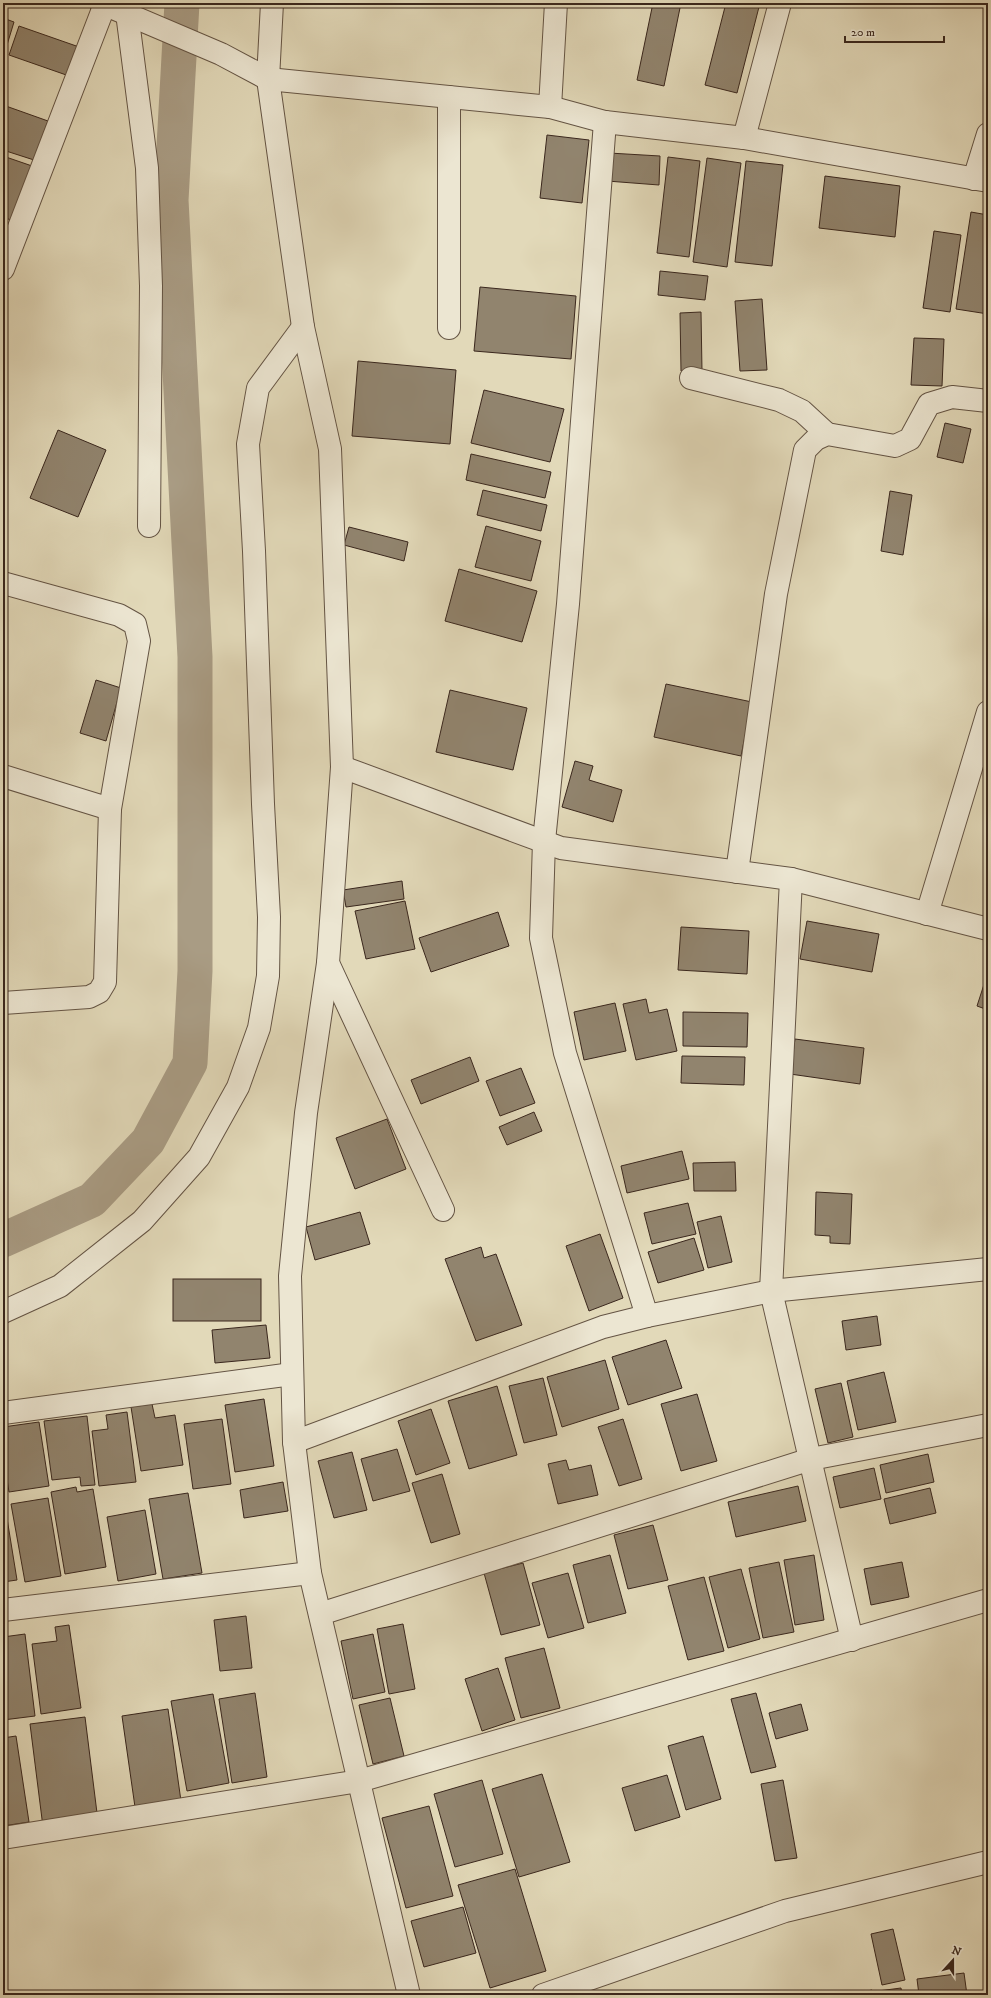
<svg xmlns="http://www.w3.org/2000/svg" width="991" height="1998" font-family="'IM FELL DW Pica',serif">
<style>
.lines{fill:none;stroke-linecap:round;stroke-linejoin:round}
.canal{stroke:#a99c84;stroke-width:35}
.building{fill:#91846e;stroke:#3a271d}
.minor-casing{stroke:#645444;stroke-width:24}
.tertiary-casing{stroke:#645444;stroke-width:24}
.minor{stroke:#ece6d2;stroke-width:22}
.tertiary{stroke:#ece6d2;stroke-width:22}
</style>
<rect width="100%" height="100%" fill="#e2d9b9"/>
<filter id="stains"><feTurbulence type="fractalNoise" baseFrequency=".005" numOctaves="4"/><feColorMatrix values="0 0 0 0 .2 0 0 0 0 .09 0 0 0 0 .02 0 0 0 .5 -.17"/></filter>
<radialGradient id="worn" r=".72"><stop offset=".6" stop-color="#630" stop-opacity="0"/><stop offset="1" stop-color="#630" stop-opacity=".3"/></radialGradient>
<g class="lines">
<!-- canal -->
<polyline class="canal" points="3,1240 92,1200 148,1141 190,1063 195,971 195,657 171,200 182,3"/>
</g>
<!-- building -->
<g class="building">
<polygon points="653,3 681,3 664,86 637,80"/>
<polygon points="726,3 760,3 737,93 705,85"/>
<polygon points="3,18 14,22 7,45 3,44"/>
<polygon points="19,26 82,48 72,77 9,55"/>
<polygon points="3,105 48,121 34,160 3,150"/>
<polygon points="547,135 589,140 582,203 540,198"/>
<polygon points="609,153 660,156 659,185 607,181"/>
<polygon points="3,156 35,167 16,222 3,217"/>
<polygon points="668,157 700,161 689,257 657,253"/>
<polygon points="707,158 741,163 727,267 693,262"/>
<polygon points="746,161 783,165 772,266 735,262"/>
<polygon points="825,176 900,186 895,237 819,228"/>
<polygon points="971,212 988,215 988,314 956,309"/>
<polygon points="934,231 961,235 950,312 923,308"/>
<polygon points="660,271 708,276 705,300 658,295"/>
<polygon points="480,287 576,296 571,359 474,351"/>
<polygon points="762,299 767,370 740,371 735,301"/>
<polygon points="701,312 702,371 681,371 680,313"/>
<polygon points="914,338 944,339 942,386 911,385"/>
<polygon points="358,361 456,370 450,444 352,436"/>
<polygon points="484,390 564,409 550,462 471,443"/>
<polygon points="945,423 971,429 963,463 937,457"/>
<polygon points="58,430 106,450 78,517 30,498"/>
<polygon points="471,454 551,472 545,498 466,480"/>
<polygon points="483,490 547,505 541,531 477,515"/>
<polygon points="890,491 912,495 903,555 881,551"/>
<polygon points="486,526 541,541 531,581 475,567"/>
<polygon points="349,527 408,542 404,561 344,545"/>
<polygon points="459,569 537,591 522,642 445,621"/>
<polygon points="96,680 121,688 106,741 80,733"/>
<polygon points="666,684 752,702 741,756 654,737"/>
<polygon points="450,690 527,708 513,770 436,752"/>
<polygon points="575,761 593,766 589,780 622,790 613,822 562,807"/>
<polygon points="402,881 404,899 346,907 343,890"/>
<polygon points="405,901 415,949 366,959 355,911"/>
<polygon points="498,912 509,946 431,972 419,938"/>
<polygon points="807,921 879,934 872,972 800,959"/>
<polygon points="681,927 749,931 747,974 678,970"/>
<polygon points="988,972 988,1010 977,1006"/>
<polygon points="646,999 649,1013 667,1009 677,1051 636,1060 623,1004"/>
<polygon points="615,1003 626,1051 584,1060 574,1012"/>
<polygon points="683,1012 748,1013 747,1047 683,1046"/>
<polygon points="795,1039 864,1048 860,1084 790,1074"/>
<polygon points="682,1056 745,1057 744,1085 681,1083"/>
<polygon points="470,1057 479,1081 421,1104 411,1080"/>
<polygon points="521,1068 535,1103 500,1116 486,1081"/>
<polygon points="534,1112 542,1131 507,1145 499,1127"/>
<polygon points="387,1119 406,1169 355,1189 336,1138"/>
<polygon points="682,1151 689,1179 627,1193 621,1166"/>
<polygon points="735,1162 736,1191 694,1191 693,1163"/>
<polygon points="816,1192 852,1194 850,1244 830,1243 830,1236 815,1235"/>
<polygon points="688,1203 696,1234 652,1244 644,1213"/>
<polygon points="360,1212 370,1244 315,1260 306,1227"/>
<polygon points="721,1216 732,1262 708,1268 697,1222"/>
<polygon points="600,1234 623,1298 589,1311 566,1246"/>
<polygon points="694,1238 704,1270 658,1283 648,1252"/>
<polygon points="481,1247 484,1258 496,1254 522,1325 476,1341 445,1259"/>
<rect x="173" y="1279" width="88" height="42"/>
<polygon points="877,1316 881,1345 846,1350 842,1321"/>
<polygon points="266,1325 270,1358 215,1363 212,1330"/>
<polygon points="666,1340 682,1388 628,1405 612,1357"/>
<polygon points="605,1360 619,1409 562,1427 547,1377"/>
<polygon points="884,1372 896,1422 858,1430 847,1381"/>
<polygon points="543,1378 557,1435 524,1443 509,1386"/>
<polygon points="841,1383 853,1437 828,1443 815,1389"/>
<polygon points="497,1386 517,1455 469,1469 448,1401"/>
<polygon points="697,1394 717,1461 681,1471 661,1404"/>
<polygon points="264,1399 274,1466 235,1472 225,1405"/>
<polygon points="152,1404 155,1418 175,1415 183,1465 141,1471 131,1407"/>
<polygon points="431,1409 450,1463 416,1475 398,1421"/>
<polygon points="127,1412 136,1482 99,1486 92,1431 108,1429 106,1415"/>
<polygon points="87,1416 95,1485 81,1486 80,1477 52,1480 44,1421"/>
<polygon points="222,1419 231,1484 193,1489 184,1424"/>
<polygon points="623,1419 642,1479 619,1486 598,1427"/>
<polygon points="39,1422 49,1486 9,1492 3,1453 3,1427"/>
<polygon points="397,1449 410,1491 373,1501 361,1459"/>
<polygon points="352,1452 367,1510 334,1518 318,1461"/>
<polygon points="928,1454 934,1482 886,1493 880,1465"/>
<polygon points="566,1460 569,1470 591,1465 598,1495 558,1504 548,1464"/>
<polygon points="874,1468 881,1499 840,1508 833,1477"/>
<polygon points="442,1474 460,1534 431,1543 412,1483"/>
<polygon points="283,1482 288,1511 244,1518 240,1490"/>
<polygon points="798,1486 806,1521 736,1537 728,1502"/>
<polygon points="76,1487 77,1492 93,1489 106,1567 65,1574 51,1492"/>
<polygon points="930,1488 936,1513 890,1524 884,1499"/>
<polygon points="188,1493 202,1573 163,1579 149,1499"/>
<polygon points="48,1498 61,1576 25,1582 11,1504"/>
<polygon points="145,1510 156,1574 118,1581 107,1517"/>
<polygon points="3,1512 6,1512 17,1580 3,1582"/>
<polygon points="653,1525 668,1580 628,1589 614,1535"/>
<polygon points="610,1555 626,1613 588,1623 573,1565"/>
<polygon points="814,1555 824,1620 795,1625 784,1560"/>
<polygon points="779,1562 794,1632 763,1638 749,1568"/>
<polygon points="902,1562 909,1597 871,1605 864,1569"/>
<polygon points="523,1563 540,1625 501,1635 484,1573"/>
<polygon points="741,1569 760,1639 728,1648 709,1577"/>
<polygon points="568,1573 584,1628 548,1638 532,1583"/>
<polygon points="704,1577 724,1651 688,1660 668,1586"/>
<polygon points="246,1616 252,1668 220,1671 214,1620"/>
<polygon points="403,1624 415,1689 389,1694 377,1629"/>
<polygon points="69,1625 81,1708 41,1714 32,1644 57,1641 55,1627"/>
<polygon points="25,1634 35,1716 3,1720 3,1637"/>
<polygon points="373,1634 385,1692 353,1699 341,1641"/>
<polygon points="544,1648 560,1708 521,1718 505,1658"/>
<polygon points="498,1668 515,1720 482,1731 465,1679"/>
<polygon points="255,1693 267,1777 232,1783 219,1699"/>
<polygon points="756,1693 776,1767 751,1773 731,1699"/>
<polygon points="213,1694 229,1783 187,1791 171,1701"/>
<polygon points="390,1698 404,1756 373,1764 359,1705"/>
<polygon points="801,1704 808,1730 776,1739 769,1713"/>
<polygon points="168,1709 181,1801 135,1807 122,1716"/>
<polygon points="85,1717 98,1821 43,1827 30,1724"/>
<polygon points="16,1736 29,1822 3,1826 3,1738"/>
<polygon points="703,1736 721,1799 686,1810 668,1746"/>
<polygon points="542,1774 570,1862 519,1877 492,1789"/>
<polygon points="667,1775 680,1817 635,1831 622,1788"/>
<polygon points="482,1780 503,1854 455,1867 434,1794"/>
<polygon points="783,1780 797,1858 775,1861 761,1784"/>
<polygon points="429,1806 453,1896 406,1908 382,1818"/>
<polygon points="515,1869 546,1971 490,1988 458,1885"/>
<polygon points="463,1907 476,1953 424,1967 411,1921"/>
<polygon points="893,1929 905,1980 882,1985 871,1934"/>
<polygon points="964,1973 967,1995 919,1995 917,1979"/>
<polygon points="901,1988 902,1995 879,1995 878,1991"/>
<polygon points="872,1990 873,1995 846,1995"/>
</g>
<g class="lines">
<!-- minor casing -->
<g class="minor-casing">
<g id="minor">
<polyline points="272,3 268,79 303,327 330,449 342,767 328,963 306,1113 290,1276 294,1442 310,1573 409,1995"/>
<polyline points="127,13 147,168 151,286 149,526"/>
<polyline points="550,107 556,3"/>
<polyline points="605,122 568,604 544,841 541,938 565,1053 647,1316"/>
<polyline points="744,138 780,3"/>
<polyline points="974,179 988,134"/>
<polyline points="3,269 105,4"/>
<polyline points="449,328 449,97"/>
<polyline points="691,378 779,400 802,411 827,434"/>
<polyline points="3,583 119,615 135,624 139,641 110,809 105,982 99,992 89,997 3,1003"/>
<polyline points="342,767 561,848 791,879 988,929"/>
<polyline points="3,776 110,809"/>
<polyline points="737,872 776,594 805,450 816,439 827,434 895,446 910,439 929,404 952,397 988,401"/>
<polyline points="791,879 771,1291 852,1640"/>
<polyline points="927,914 988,712"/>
<polyline points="328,963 443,1210"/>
<polyline points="3,1312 60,1286 142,1221 199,1157 238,1087 259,1028 268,976 269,917 263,804 254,551 248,444 258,388 303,327"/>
<polyline points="3,1413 292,1374"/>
<polyline points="294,1442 603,1327 647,1316 771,1291 988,1269"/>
<polyline points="3,1610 310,1573"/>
<polyline points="320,1614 811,1459 988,1425"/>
<polyline points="3,1838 359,1781 988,1600"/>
<polyline points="543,1995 785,1911 988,1862"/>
</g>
</g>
<!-- tertiary casing -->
<g class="tertiary-casing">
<polyline id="tertiary" points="101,3 221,54 268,79 550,107 605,122 744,138 988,181"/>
</g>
<!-- minor -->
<use href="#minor" class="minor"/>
<!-- tertiary -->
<use href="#tertiary" class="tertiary"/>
</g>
<!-- margin -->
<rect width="991" height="1998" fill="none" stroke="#e2d9b9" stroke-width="16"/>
<rect x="4" y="4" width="983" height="1990" fill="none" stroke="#3a271d" stroke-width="2"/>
<rect x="8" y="8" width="975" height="1982" fill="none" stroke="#3a271d"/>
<!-- north arrow -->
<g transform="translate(953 1960) rotate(21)" stroke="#ece6d2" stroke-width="3" paint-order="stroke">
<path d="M0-3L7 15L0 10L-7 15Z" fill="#3a271d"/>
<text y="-6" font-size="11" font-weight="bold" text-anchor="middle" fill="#3a271d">N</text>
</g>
<!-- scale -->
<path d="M845 36v6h99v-6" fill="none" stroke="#3a271d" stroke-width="2"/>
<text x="851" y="36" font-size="12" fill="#3a271d" stroke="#ece6d2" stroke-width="3" paint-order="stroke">20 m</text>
<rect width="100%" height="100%" filter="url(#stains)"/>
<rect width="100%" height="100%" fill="url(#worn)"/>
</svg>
